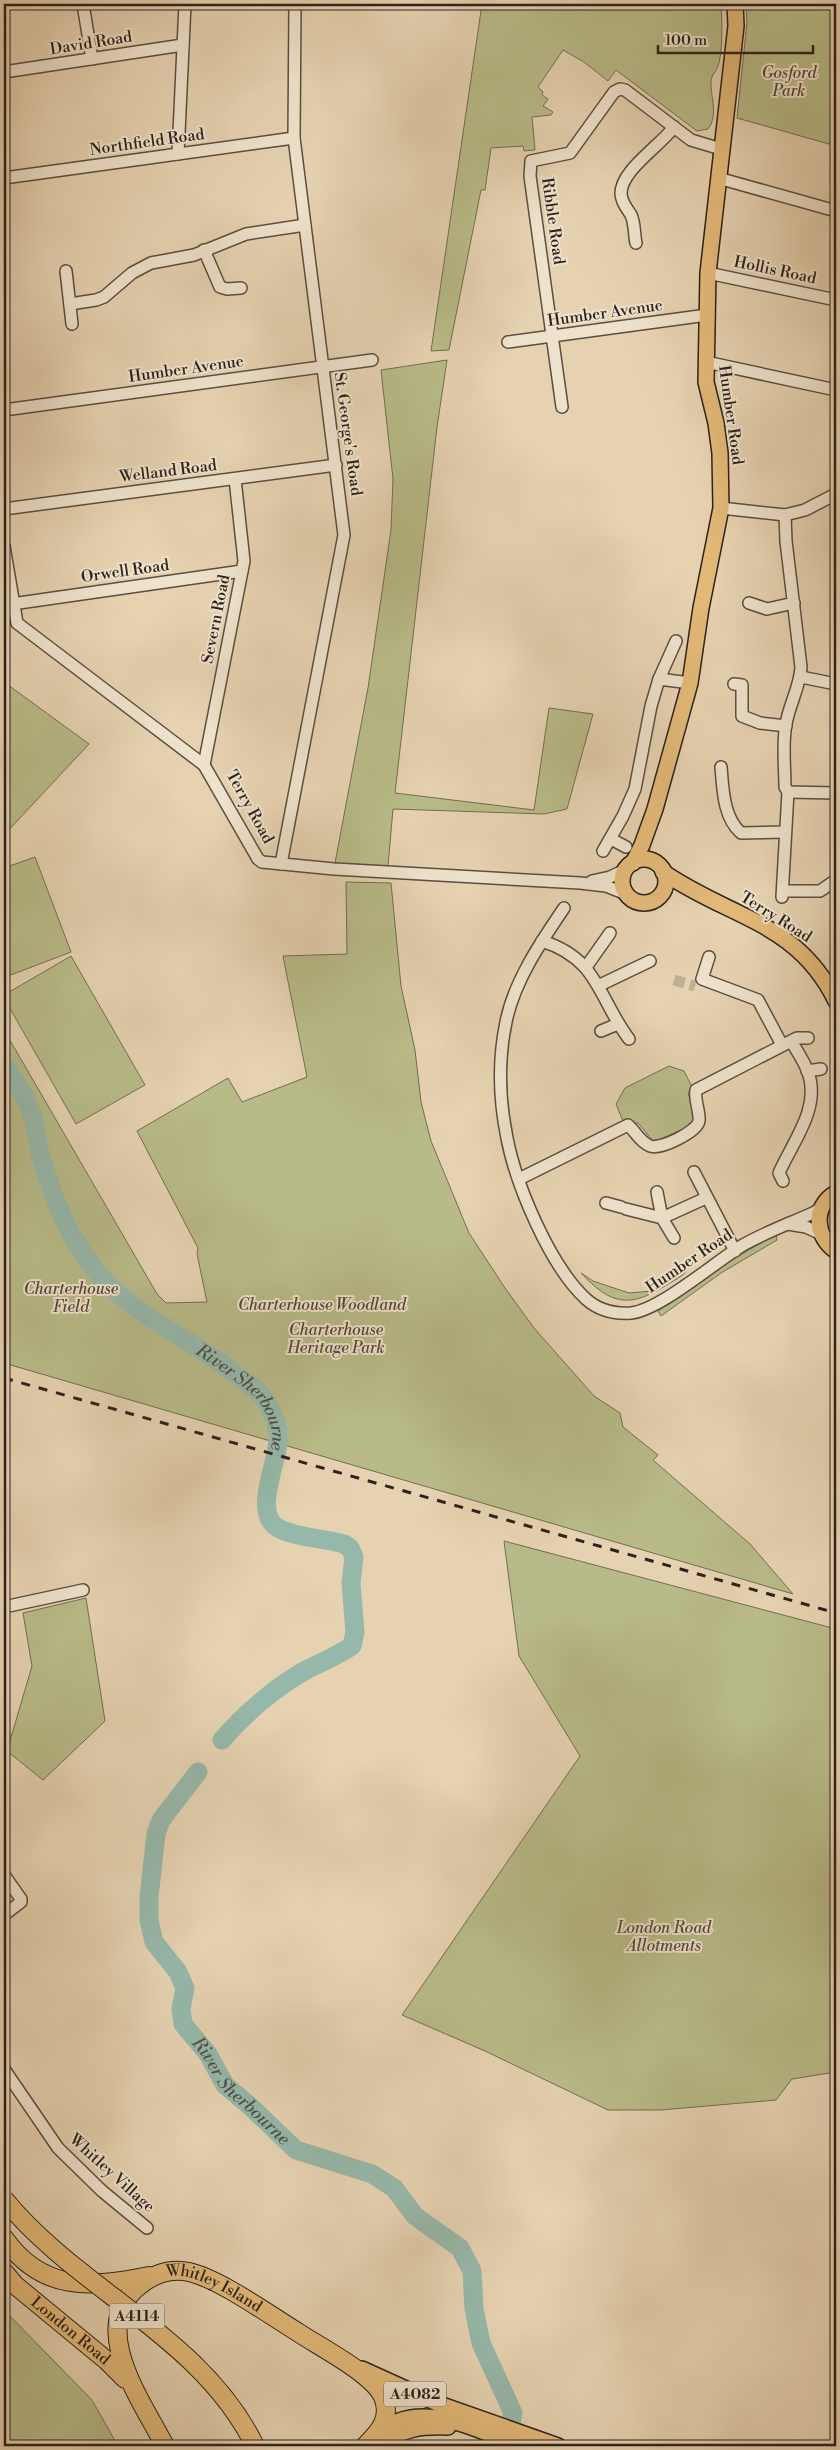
<svg xmlns="http://www.w3.org/2000/svg" width="840" height="2450" font-family="'Libre Bodoni',serif">
<style>
.green{fill:#b8bb89;stroke:#726e52}
.lines{fill:none;stroke-linecap:round;stroke-linejoin:round}
.river{stroke:#96b8aa;stroke-width:19}
.minor-tunnel{stroke:#c1af93;stroke-width:11;stroke-dasharray:11 5.5;stroke-linecap:butt}
.minor-casing{stroke:#5b4e41;stroke-width:14}
.major-casing{stroke:#2d221c;stroke-width:18}
.highway-casing{stroke:#2d221c;stroke-width:20}
.minor{stroke:#efe2cc;stroke-width:11}
.major{stroke:#e3b978;stroke-width:15}
.highway{stroke:#e3b978;stroke-width:18}
.rail{stroke:#2d221c;stroke-width:3;stroke-dasharray:9 9;stroke-linecap:butt}
.highway-bridge-casing{stroke:#2d221c;stroke-width:20;stroke-linecap:butt}
.highway-bridge{stroke:#e3b978;stroke-width:18}
.labels{text-anchor:middle;dominant-baseline:central;stroke-width:4;stroke-linejoin:round;paint-order:stroke}
.shield{fill:#efe2cc;stroke:#675c51;stroke-width:1}
.shield-label{font-size:15px;font-weight:bold;fill:#2d221c}
.street-label{font-size:16px;fill:#2d221c;stroke:#efe2cc}
.park-label{font-size:16px;font-style:italic;fill:#504837;stroke:#efe2cc}
.water-label{font-size:18px;font-style:italic;fill:#4c4f47;stroke:#efe2cc}
</style>
<rect width="100%" height="100%" fill="#e6d2b1"/>
<filter id="stains"><feTurbulence type="fractalNoise" baseFrequency=".004" numOctaves="4"/><feColorMatrix values="0 0 0 0 .2 0 0 0 0 .09 0 0 0 0 .02 0 0 0 .5 -.17"/></filter>
<radialGradient id="worn" r=".72"><stop offset=".6" stop-color="#630" stop-opacity="0"/><stop offset="1" stop-color="#630" stop-opacity=".3"/></radialGradient>
<!-- green -->
<g class="green">
<path d="M 482,4 L 721,4 C 722,18 723,53 718,66 C 716,72 712,74 711,80 C 710,96 719,115 708,129 L 697,131 L 616,70 L 608,81 L 584,62 L 563,50 L 538,87 L 543,92 L 542,95 L 548,99 L 543,106 L 553,112 L 551,115 L 532,117 L 535,150 L 524,151 L 523,146 L 491,148 L 485,190 L 481,190 L 449,350 L 431,351 Z"/>
<polygon points="746,4 836,4 836,146 737,118 747,22"/>
<polygon points="447,360 437,427 395,793 534,810 549,708 593,714 567,809 544,814 393,809 388,866 335,863 368,688 391,530 393,479 381,370"/>
<polygon points="4,682 89,744 4,835"/>
<polygon points="35,857 71,952 8,976 4,965 4,868"/>
<polygon points="346,882 391,883 401,986 415,1050 421,1102 431,1141 469,1233 505,1288 534,1328 594,1396 620,1413 623,1427 658,1455 653,1460 750,1544 793,1594 4,1363 4,1030 157,1294 166,1303 207,1302 197,1254 198,1248 137,1131 228,1078 242,1102 307,1077 283,956 347,954"/>
<polygon points="835,920 836,920 836,973 830,960"/>
<polygon points="71,956 145,1085 76,1124 4,998 4,995"/>
<polygon points="669,1066 684,1071 693,1089 688,1093 695,1117 692,1125 654,1142 638,1123 624,1124 616,1104 625,1088"/>
<path d="M 836,1201 L 836,1242 C 824,1229 823,1215 836,1201 Z"/>
<path d="M 776,1235 L 777,1240 L 721,1273 L 661,1316 L 658,1311 C 697,1284 734,1256 776,1235 Z"/>
<path d="M 687,1270 C 683,1277 672,1281 665,1286 C 629,1308 611,1305 581,1273 L 593,1281 L 629,1293 L 652,1291 Z"/>
<polygon points="504,1541 836,1629 836,2072 792,2079 776,2100 661,2110 608,2110 485,2051 402,2015 580,1756 519,1656"/>
<polygon points="86,1598 105,1721 43,1780 7,1751 32,1666 23,1613"/>
<polygon points="4,2310 92,2400 118,2446 4,2446"/>
</g>
<g class="lines">
<!-- river -->
<g class="river">
<path id="s1" d="M 4,1066 C 16,1081 28,1099 33,1118 C 37,1130 37,1143 40,1155 C 54,1201 71,1245 105,1281 C 139,1317 194,1342 234,1373 C 245,1381 260,1391 267,1403 C 271,1410 277,1423 278,1432 C 282,1457 250,1511 278,1528 C 297,1538 324,1538 344,1544 L 350,1548 L 354,1557 L 351,1583 L 355,1632 L 352,1646 C 338,1655 323,1662 308,1669 C 278,1685 244,1714 222,1740"/>
<path id="s2" d="M 198,1772 L 161,1820 L 156,1834 L 149,1897 L 149,1920 L 154,1942 L 178,1972 L 185,1988 L 181,2009 L 183,2024 L 208,2054 L 225,2085 L 251,2107 L 296,2150 L 372,2174 L 394,2188 L 415,2216 L 460,2248 L 472,2271 L 474,2309 L 481,2343 L 513,2413 L 506,2446"/>
</g>
<!-- minor-tunnel -->
<polyline class="minor-tunnel" points="674,980 695,986"/>
<!-- minor casing -->
<g class="minor-casing">
<g id="minor">
<polyline points="83,4 92,59"/>
<polyline points="4,72 183,45"/>
<polyline points="178,154 185,4"/>
<polyline points="4,178 294,138"/>
<polyline points="718,178 836,211"/>
<path d="M 636,243 C 634,234 635,223 631,215 C 627,208 622,204 621,194 C 620,171 661,145 674,127"/>
<polyline points="204,250 220,287 227,289 241,288"/>
<polyline points="66,271 72,324"/>
<polyline points="708,273 836,300"/>
<polyline points="70,304 96,300 104,297 132,273 151,263 194,255 246,234 305,225"/>
<polyline points="508,342 707,315"/>
<polyline points="706,362 836,390"/>
<polyline points="562,407 530,176 531,161 570,153 614,92 620,89 625,90 691,140 721,149"/>
<polyline points="4,410 372,360"/>
<polyline points="721,508 785,515 805,510 836,494"/>
<polyline points="4,509 336,465"/>
<polyline points="4,546 17,623 204,765 258,859 262,862 334,869 580,883 606,886 626,894"/>
<polyline points="749,603 767,609 794,603"/>
<polyline points="12,604 242,571"/>
<polyline points="801,677 836,684"/>
<polyline points="659,679 690,683"/>
<polyline points="734,684 742,685 742,716 760,723 786,726"/>
<polyline points="204,765 244,561 235,479"/>
<path d="M 721,767 C 723,789 723,817 741,833 L 785,832"/>
<polyline points="788,792 836,793"/>
<polyline points="611,839 626,847"/>
<polyline points="603,851 623,816 635,789 651,706 659,679 676,641"/>
<polyline points="281,864 344,535 294,138 295,4"/>
<polyline points="592,881 610,877 625,870"/>
<polyline points="783,891 820,891 836,880"/>
<path d="M 782,897 L 788,792 L 785,787 C 785,767 782,744 786,724 C 789,705 800,687 801,667 L 786,541 L 785,515"/>
<path d="M 564,908 C 541,942 514,981 506,1022 C 498,1060 499,1099 507,1138 C 516,1185 550,1266 586,1299 C 598,1310 615,1314 631,1313 C 660,1310 715,1262 743,1245 C 766,1232 791,1223 815,1212 L 822,1207"/>
<path d="M 542,941 C 599,959 598,998 629,1039"/>
<polyline points="709,957 702,979 758,1000 782,1045"/>
<polyline points="586,967 610,933"/>
<polyline points="600,985 650,961"/>
<polyline points="601,1031 618,1024"/>
<polyline points="807,1071 821,1069"/>
<polyline points="694,1172 735,1251"/>
<path d="M 519,1179 L 628,1125 C 635,1131 640,1142 650,1146 C 660,1150 697,1132 699,1121 C 700,1111 694,1100 696,1090 L 797,1038 L 808,1038"/>
<path d="M 783,1181 L 779,1173 C 793,1141 821,1108 808,1072 C 804,1061 797,1051 791,1041"/>
<polyline points="657,1192 662,1218 674,1238"/>
<polyline points="606,1203 621,1207"/>
<polyline points="626,1209 662,1218 706,1198"/>
<polyline points="788,1224 806,1227 821,1234"/>
<polyline points="4,1607 83,1590"/>
<polyline points="4,1875 21,1899 21,1902 4,1915"/>
<polyline points="4,2069 58,2148 102,2191 147,2228"/>
</g>
</g>
<!-- major casing -->
<g class="major-casing">
<g id="major">
<circle cx="644" cy="881" r="22"/>
<polyline points="633,863 642,845 655,809 690,683 701,608 721,508 720,453 716,423 706,382 708,273 736,26 735,4"/>
<path d="M 663,872 C 729,918 797,921 836,1001"/>
<path d="M 836,1193 C 812,1206 815,1237 836,1251"/>
<polyline points="362,2369 439,2404 558,2446"/>
<path d="M 377,2435 C 417,2396 476,2430 520,2446"/>
<path d="M 381,2446 C 403,2428 420,2426 448,2427"/>
</g>
</g>
<!-- highway casing -->
<g class="highway-casing">
<g id="highway">
<path d="M 4,2238 C 42,2292 90,2288 149,2276"/>
<path id="s3" d="M 4,2272 L 15,2285 L 106,2360 L 125,2379"/>
<path id="s4" d="M 165,2446 C 143,2403 86,2326 140,2285 C 154,2274 171,2268 189,2272 C 220,2279 271,2316 299,2333 C 320,2347 373,2374 383,2397 C 392,2418 379,2432 365,2446"/>
</g>
</g>
<!-- minor -->
<use href="#minor" class="minor"/>
<!-- major -->
<use href="#major" class="major"/>
<!-- highway -->
<use href="#highway" class="highway"/>
<!-- rail -->
<polyline class="rail" points="4,1378 836,1613"/>
<!-- highway-bridge casing -->
<g class="highway-bridge-casing">
<path id="highway-bridge" d="M 4,2199 C 78,2290 202,2337 255,2446"/>
</g>
<!-- highway-bridge -->
<use href="#highway-bridge" class="highway-bridge"/>
</g>
<g class="labels">
<!-- shield labels -->
<g class="shield">
<rect x="109.5" y="2303.5" width="55" height="25" rx="4"/>
<rect x="384" y="2381.5" width="62" height="25" rx="4"/>
</g>
<g class="shield-label">
<text x="137" y="2316">A4114</text>
<text x="415" y="2394">A4082</text>
</g>
<!-- street labels -->
<g class="street-label">
<text transform="translate(91 43) rotate(-9)">David Road</text>
<text transform="translate(147 142) rotate(-8)">Northfield Road</text>
<text transform="translate(553 221) rotate(82)">Ribble Road</text>
<text transform="translate(775 270) rotate(12)">Hollis Road</text>
<text transform="translate(605 313) rotate(-8)">Humber Avenue</text>
<text transform="translate(186 369) rotate(-8)">Humber Avenue</text>
<text transform="translate(731 415) rotate(82)">Humber Road</text>
<text transform="translate(348 434) rotate(82)">St. George's Road</text>
<text transform="translate(168 471) rotate(-7)">Welland Road</text>
<text transform="translate(125 571) rotate(-8)">Orwell Road</text>
<text transform="translate(216 619) rotate(-79)">Severn Road</text>
<text transform="translate(250 807) rotate(61)">Terry Road</text>
<text transform="translate(776 917) rotate(32)">Terry Road</text>
<text transform="translate(689 1261) rotate(-34)">Humber Road</text>
<text transform="translate(112 2173) rotate(42)">Whitley Village</text>
<text stroke="none"><textPath href="#s4" startOffset="260">Whitley Island</textPath></text>
<text stroke="none"><textPath href="#s3" startOffset="89">London Road</textPath></text>
</g>
<!-- park labels -->
<g class="park-label">
<text x="789" y="73">Gosford<tspan x="789" dy="18">Park</tspan></text>
<text x="71" y="1289">Charterhouse<tspan x="71" dy="18">Field</tspan></text>
<text x="322" y="1305">Charterhouse Woodland</text>
<text x="336" y="1330">Charterhouse<tspan x="336" dy="18">Heritage Park</tspan></text>
<text x="664" y="1928">London Road<tspan x="664" dy="18">Allotments</tspan></text>
</g>
<!-- water labels -->
<g class="water-label">
<text stroke="none"><textPath href="#s1" startOffset="425">River Sherbourne</textPath></text>
<text stroke="none"><textPath href="#s2" startOffset="366">River Sherbourne</textPath></text>
</g>
</g>
<!-- margin -->
<rect width="840" height="2450" fill="none" stroke="#e6d2b1" stroke-width="20"/>
<rect x="5" y="5" width="830" height="2440" fill="none" stroke="#2d221c" stroke-width="2.5"/>
<rect x="10" y="10" width="820" height="2430" fill="none" stroke="#2d221c"/>
<!-- scale -->
<path d="M658 45v8h155v-8" fill="none" stroke="#2d221c" stroke-width="2.5"/>
<text x="665" y="45" font-size="15" fill="#2d221c" stroke="#efe2cc" stroke-width="4" paint-order="stroke">100 m</text>
<rect width="100%" height="100%" filter="url(#stains)"/>
<rect width="100%" height="100%" fill="url(#worn)"/>
</svg>
